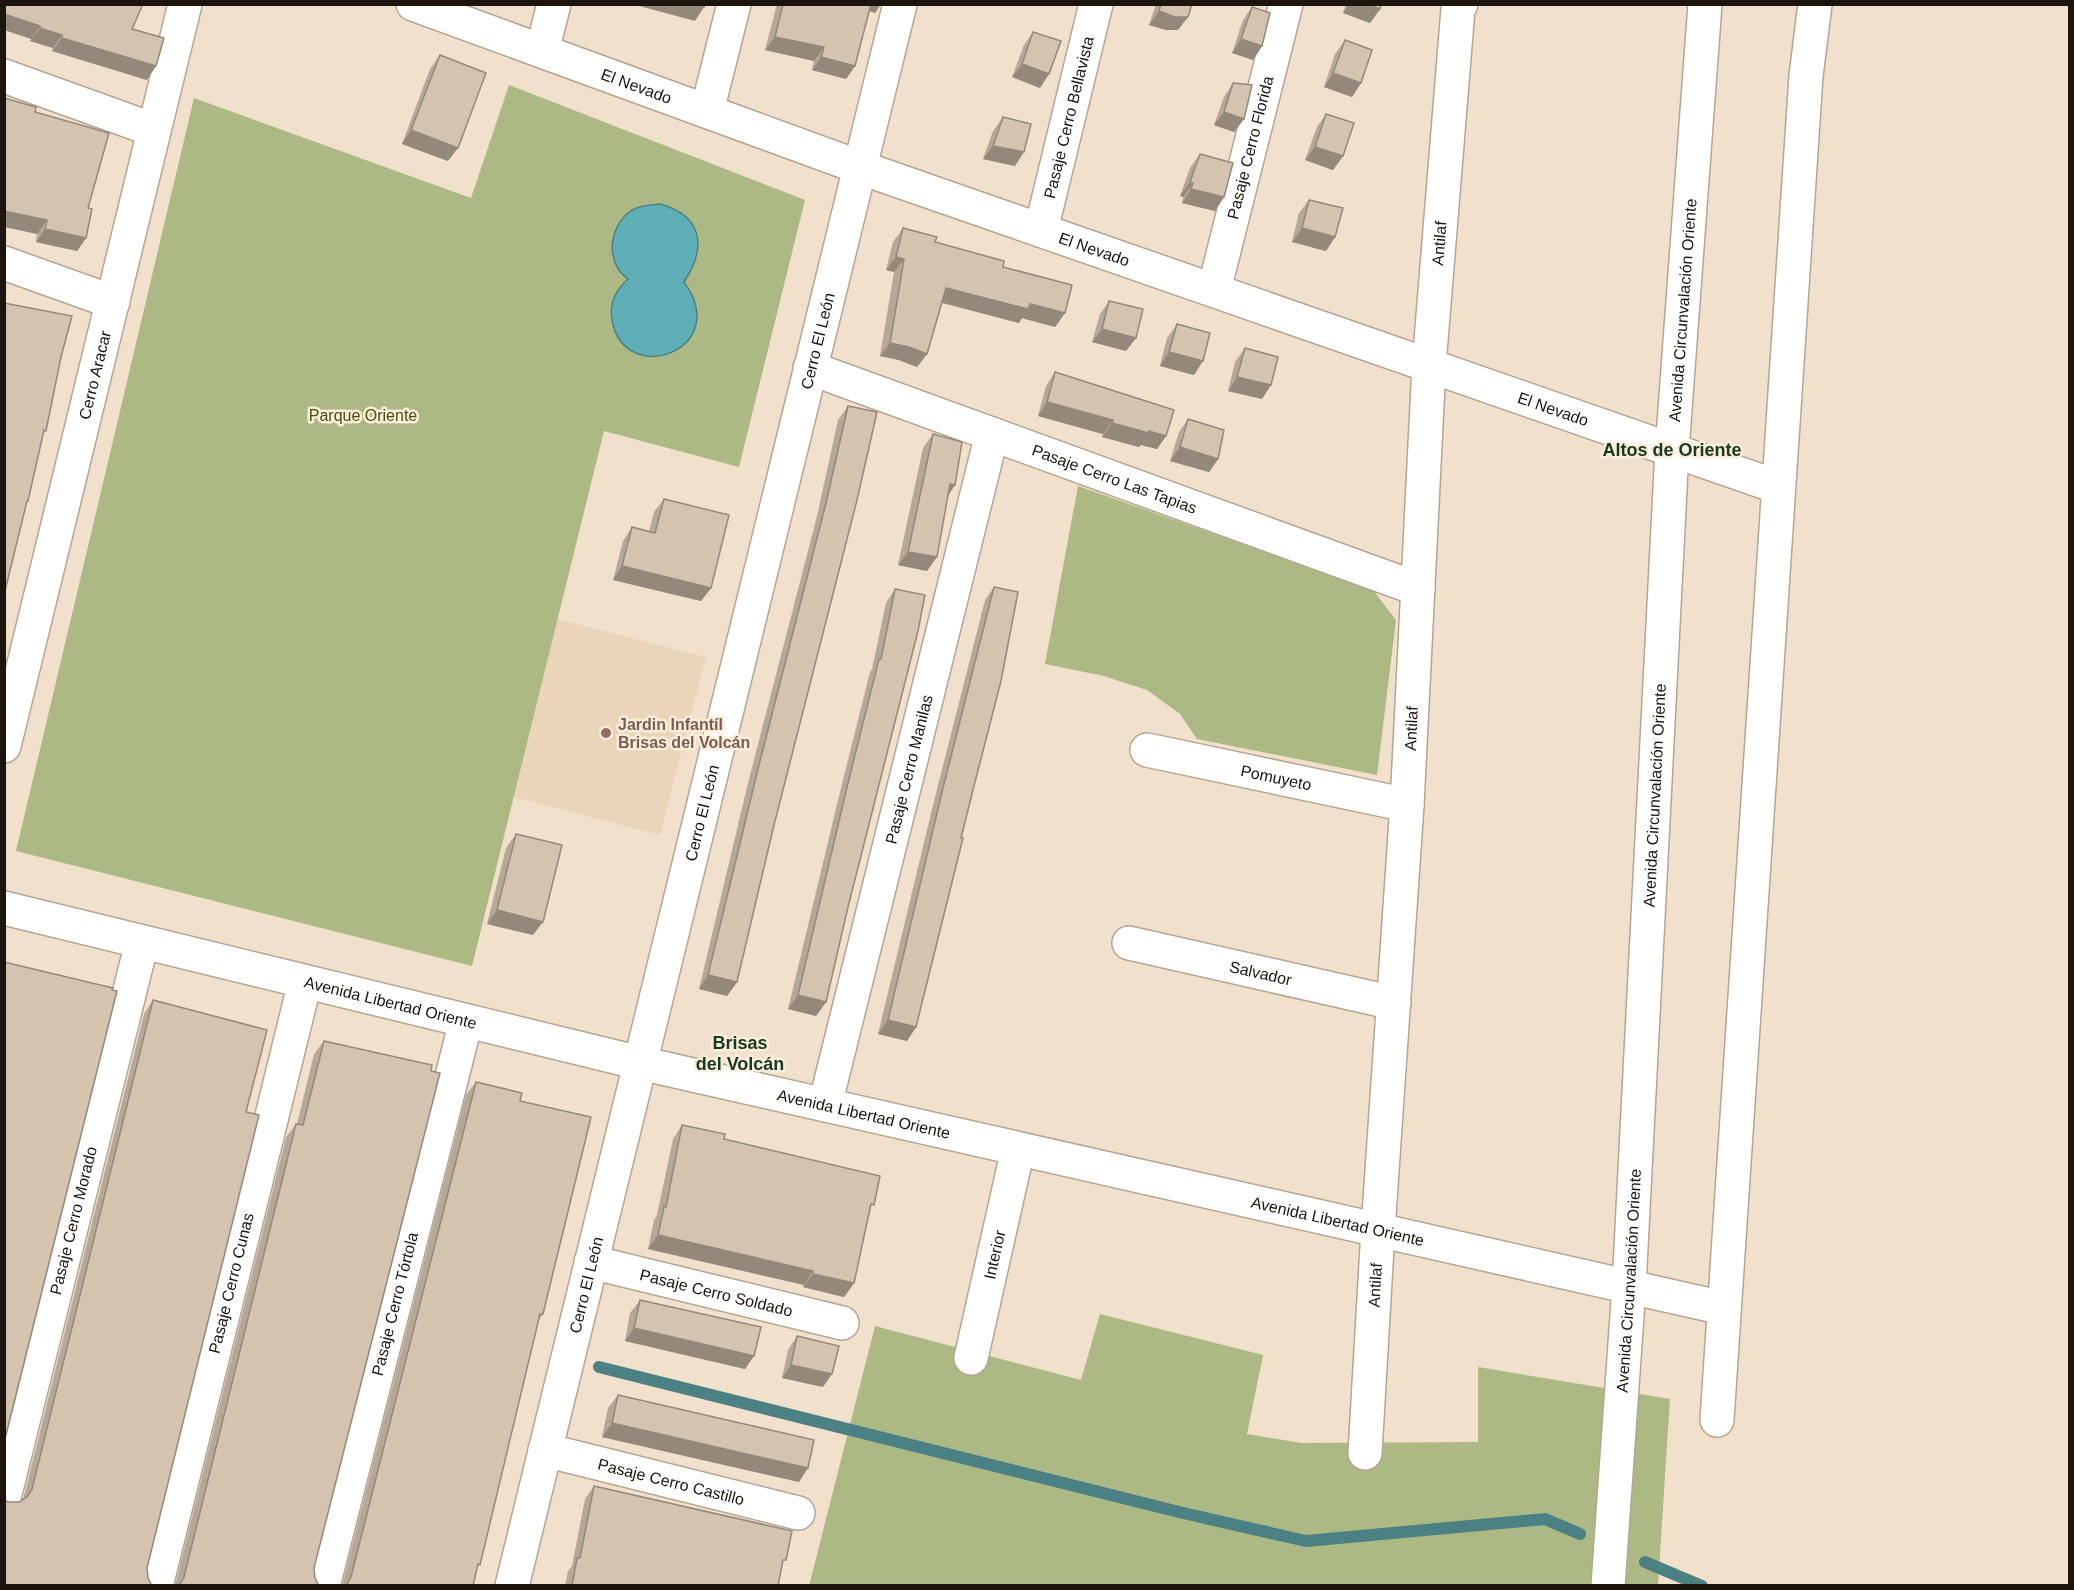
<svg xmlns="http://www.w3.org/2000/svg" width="2074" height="1590" font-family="Arial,sans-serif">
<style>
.built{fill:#ead4ba}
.green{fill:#acb984}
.water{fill:#61afb6;stroke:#4c8184;stroke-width:1.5}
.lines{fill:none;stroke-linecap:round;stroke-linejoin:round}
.stream{stroke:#4c8184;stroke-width:12}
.minor-casing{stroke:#b5a592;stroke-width:36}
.tertiary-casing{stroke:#b5a592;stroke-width:36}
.minor{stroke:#fff;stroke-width:33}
.tertiary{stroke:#fff;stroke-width:33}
.wall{fill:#b5a896}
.shaded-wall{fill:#94887a}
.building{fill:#d3c3af;stroke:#94887a;stroke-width:1.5}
.education-dot{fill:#8d6e63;stroke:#feedd9;stroke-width:2}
.labels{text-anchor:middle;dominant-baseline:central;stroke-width:5;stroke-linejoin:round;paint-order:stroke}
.street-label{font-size:16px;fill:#1b150e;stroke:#feedd9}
.park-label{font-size:16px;fill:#455011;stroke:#feedd9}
.education-label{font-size:16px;font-weight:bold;fill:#785e54;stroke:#feedd9;text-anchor:start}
.neighbourhood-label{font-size:18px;font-weight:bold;fill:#143b25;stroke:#feedd9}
</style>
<rect width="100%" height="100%" fill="#f1e0cc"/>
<!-- built -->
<polygon class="built" points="556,619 706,657 660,835 510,796"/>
<!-- green -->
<g class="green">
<polygon points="509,85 805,200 739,467 604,431 472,966 16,851 194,98 471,198"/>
<polygon points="1078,486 1373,590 1396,620 1377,775 1197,739 1180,714 1147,690 1104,676 1045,664"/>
<polygon points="1100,1314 1263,1355 1247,1434 1301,1443 1478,1442 1478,1367 1670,1399 1658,1585 809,1586 875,1326 1081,1380"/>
</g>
<!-- water -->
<path class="water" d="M 660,204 C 703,216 707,247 684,282 C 734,350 624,389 612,320 C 609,304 616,290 628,279 C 605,263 608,226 632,210 C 641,205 650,205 660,204 Z"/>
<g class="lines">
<!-- stream -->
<g class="stream">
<polyline points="599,1367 1179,1512 1306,1541 1545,1519 1580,1534"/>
<polyline points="1645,1562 1702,1586"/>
</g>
<!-- minor casing -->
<g class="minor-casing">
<g id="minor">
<path id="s1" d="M 413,4 L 859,167 L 1778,487"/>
<polyline points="542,51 554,4"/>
<polyline points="4,76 154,130"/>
<polyline points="707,111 734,4"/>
<path id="s2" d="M 1041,230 L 1096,4"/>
<polyline points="4,263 113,302"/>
<path id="s3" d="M 1214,290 L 1286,4"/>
<path id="s4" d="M 810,368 L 1418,589"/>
<path id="s5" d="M 1147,750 L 1407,805"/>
<path id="s6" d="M 4,908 L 640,1063 L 1723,1308"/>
<path id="s7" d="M 1129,943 L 1394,1003"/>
<path id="s8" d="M 825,1105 L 992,434"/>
<path id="s9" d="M 591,1262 L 842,1323"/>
<path id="s10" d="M 971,1358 L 1018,1149"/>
<polyline points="1717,1420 1806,76 1815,4"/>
<path id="s11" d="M 545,1450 L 798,1513"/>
<path id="s12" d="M 1365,1453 L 1378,1230 L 1407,805 L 1429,365 L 1458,9 L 1461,4"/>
<path id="s13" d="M 4,1498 L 142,942"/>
<path id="s14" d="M 156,1586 L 305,982"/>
<path id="s15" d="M 323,1586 L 466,1021"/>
<path id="s16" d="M 512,1586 L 900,4"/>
<path id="s17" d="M 1608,1586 L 1629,1287 L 1672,450 L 1705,4"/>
</g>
</g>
<!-- tertiary casing -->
<g class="tertiary-casing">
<g id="tertiary">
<path id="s18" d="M 4,746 L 185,4"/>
</g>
</g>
<!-- minor -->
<use href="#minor" class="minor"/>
<!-- tertiary -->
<use href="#tertiary" class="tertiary"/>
</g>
<!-- wall -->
<g class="wall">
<polygon points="4,4 132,29 147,80 52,51 53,48 30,41 31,39"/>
<polygon points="777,4 881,4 875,13 869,10 855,66 846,79 812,70 814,61 765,50"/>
<polygon points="1156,4 1192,4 1188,17 1178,30 1166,30 1149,25"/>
<polygon points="1346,4 1381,4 1380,9 1370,23 1343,13"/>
<polygon points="1252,7 1262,46 1253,60 1232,53 1243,20"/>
<polygon points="1033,32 1040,88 1012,77 1024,45"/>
<polygon points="1345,40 1361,83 1352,97 1324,87 1335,54"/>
<polygon points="440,55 448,161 402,144 430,69"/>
<polygon points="1233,83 1244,119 1234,132 1214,125 1224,97"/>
<polygon points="35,112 88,208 86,238 77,251 36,242 37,234"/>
<polygon points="1326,114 1343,156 1333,170 1305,160 1317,127"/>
<polygon points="1003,117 1015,166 983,159 993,131"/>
<polygon points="1200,154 1224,197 1215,211 1182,203 1183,197 1180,196 1190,168"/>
<polygon points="1309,200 1335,237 1326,251 1292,242 1299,213"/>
<polygon points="903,228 935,242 1003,267 1065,313 1055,327 1022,318 1019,323 942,303 927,354 917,367 899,360 880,356 894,272 886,270 893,242"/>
<polygon points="1109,301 1136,338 1126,351 1092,342 1100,314"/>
<polygon points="1177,324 1194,375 1160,366 1167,338"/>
<polygon points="1245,348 1262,399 1228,391 1235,362"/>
<polygon points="1055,372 1166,436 1157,449 1141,445 1139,447 1102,437 1103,434 1038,416 1046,386"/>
<polygon points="848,406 773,829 737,982 727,996 699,989 748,783 817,516 838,420"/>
<polygon points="1188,419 1218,459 1209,472 1170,461 1179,432"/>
<polygon points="933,434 948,496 927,571 898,565 923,448"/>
<polygon points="664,499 711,588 701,601 613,580 623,541 632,527 649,532 654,512"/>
<polygon points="994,587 974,786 916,1027 907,1041 878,1034 933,805 985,600"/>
<polygon points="895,589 848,907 826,1002 816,1016 788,1009 839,796 870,672 872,669 886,603"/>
<polygon points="516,834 533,935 487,924 506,848"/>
<polygon points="153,1000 246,1112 147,1568 148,1578 8,1502 19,1502 23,1500 144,1014"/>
<polygon points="324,1041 314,1568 315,1578 319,1586 175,1586 286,1137 296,1124 297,1124 314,1054"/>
<polygon points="476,1082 520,1101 543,1314 539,1320 473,1586 342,1586 466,1095"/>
<polygon points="682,1125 724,1139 870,1211 854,1283 844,1297 803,1287 804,1285 648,1249 654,1220 657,1215 673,1139"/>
<polygon points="640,1300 745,1369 625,1341 630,1313"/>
<polygon points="797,1336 823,1387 782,1378 788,1350"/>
<polygon points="618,1395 799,1482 602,1437 608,1408"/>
<polygon points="594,1486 782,1566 778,1586 565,1586 568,1571 572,1566 585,1499"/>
</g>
<!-- shaded-wall -->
<g class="shaded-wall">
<polygon points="632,4 694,4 704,7 695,21"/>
<polygon points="866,4 881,4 875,13 864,9"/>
<polygon points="1349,4 1366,4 1380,9 1370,23 1343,13"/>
<polygon points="1159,11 1188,17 1178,30 1166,30 1149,25"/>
<polygon points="4,14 40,26 31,39 4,30"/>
<polygon points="40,28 62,35 53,48 30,41"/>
<polygon points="775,37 824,47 814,61 765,50"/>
<polygon points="62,38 156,66 147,80 52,51"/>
<polygon points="1241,39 1262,46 1253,60 1232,53"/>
<polygon points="821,57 855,66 846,79 812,70"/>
<polygon points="1022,64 1049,74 1040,88 1012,77"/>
<polygon points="1333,73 1361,83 1352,97 1324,87"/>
<polygon points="1224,112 1244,119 1234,132 1214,125"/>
<polygon points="411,130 458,148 448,161 402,144"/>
<polygon points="993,146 1024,152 1015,166 983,159"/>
<polygon points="1315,147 1343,156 1333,170 1305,160"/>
<polygon points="1190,182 1193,183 1183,197 1180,196"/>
<polygon points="1191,189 1224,197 1215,211 1182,203"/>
<polygon points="4,211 47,220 37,234 4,227"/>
<polygon points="1302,228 1335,237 1326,251 1292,242"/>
<polygon points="45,229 86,238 77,251 36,242"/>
<polygon points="896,257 904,259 894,272 886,270"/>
<polygon points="946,288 1030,304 1065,313 1055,327 1022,318 1019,323 936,301"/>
<polygon points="1102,329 1136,338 1126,351 1092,342"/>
<polygon points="890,343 909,347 927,354 917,367 899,360 880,356"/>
<polygon points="1169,352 1203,361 1194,375 1160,366"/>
<polygon points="1237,377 1271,385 1262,399 1228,391"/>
<polygon points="1047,402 1113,420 1103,434 1038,416"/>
<polygon points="1112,423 1149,431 1166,436 1157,449 1141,445 1139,447 1102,437"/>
<polygon points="1180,447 1218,459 1209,472 1170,461"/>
<polygon points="950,484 955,485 946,499"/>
<polygon points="908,552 937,557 927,571 898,565"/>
<polygon points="622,566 711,588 701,601 613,580"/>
<polygon points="497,910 543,922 533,935 487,924"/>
<polygon points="708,975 737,982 727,996 699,989"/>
<polygon points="798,995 826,1002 816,1016 788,1009"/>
<polygon points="888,1020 916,1027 907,1041 878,1034"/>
<polygon points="658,1235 813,1271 804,1285 648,1249"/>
<polygon points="813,1274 854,1283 844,1297 803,1287"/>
<polygon points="634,1328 754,1356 745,1369 625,1341"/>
<polygon points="791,1365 832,1374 823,1387 782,1378"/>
<polygon points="612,1423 808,1468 799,1482 602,1437"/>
</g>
<!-- building -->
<g class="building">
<polygon points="4,4 143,4 132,29 164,38 156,66 62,38 62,35 40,28 40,26 4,14"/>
<polygon points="694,4 705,4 704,7"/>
<polygon points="783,4 871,4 855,66 821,57 824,47 775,37"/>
<polygon points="1161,4 1192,4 1188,17 1175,17 1159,11"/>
<polygon points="1366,4 1381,4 1380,9"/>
<polygon points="1252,7 1270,13 1262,46 1241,39"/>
<polygon points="1033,32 1061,41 1049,74 1022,64"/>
<polygon points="1345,40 1372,50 1361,83 1333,73"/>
<polygon points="440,55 486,73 458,148 411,130"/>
<polygon points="1233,83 1252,85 1244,119 1224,112"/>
<polygon points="4,98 36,107 35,112 109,133 88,208 92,209 86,238 45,229 47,220 4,211"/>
<polygon points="1326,114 1354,123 1343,156 1315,147"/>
<polygon points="1003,117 1031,124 1024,152 993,146"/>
<polygon points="1200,154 1233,163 1224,197 1191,189 1193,183 1190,182"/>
<polygon points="1309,200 1343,208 1335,237 1302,228"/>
<polygon points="903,228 937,237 935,242 1004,261 1003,267 1072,285 1065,313 1030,304 1028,309 946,288 927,354 909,347 890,343 904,259 896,257"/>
<polygon points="1109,301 1143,309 1136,338 1102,329"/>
<polygon points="4,303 72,316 61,357 46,431 44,430 28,501 27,501 4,595"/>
<polygon points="1177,324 1210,333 1203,361 1169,352"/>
<polygon points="1245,348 1278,357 1271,385 1237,377"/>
<polygon points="1055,372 1174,410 1166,436 1149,431 1149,433 1112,423 1113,420 1047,402"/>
<polygon points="848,406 877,412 857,500 773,829 737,982 708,975 758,769 826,503"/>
<polygon points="1188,419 1224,430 1218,459 1180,447"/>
<polygon points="933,434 962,442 955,485 950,484 937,557 908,552"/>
<polygon points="664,499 729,515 711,588 622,566 632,527 655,533"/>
<polygon points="994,587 1018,592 1001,681 974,786 961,838 963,838 916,1027 888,1020 942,792"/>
<polygon points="895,589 925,595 918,631 848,907 826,1002 798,995 848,783 879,659 881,659"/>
<polygon points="516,834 562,845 543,922 497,910"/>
<polygon points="4,962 113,988 112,990 117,991 4,1443"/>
<polygon points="153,1000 267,1030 246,1112 259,1115 147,1568 148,1578 152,1586 4,1586 4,1500 8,1502 19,1502 27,1497 32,1489"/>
<polygon points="324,1041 432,1065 431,1071 440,1073 314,1568 315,1578 319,1586 179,1586 184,1577 296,1124 303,1125"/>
<polygon points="476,1082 522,1093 520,1101 591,1117 543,1314 540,1314 480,1565 478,1564 473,1586 346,1586 351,1577"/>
<polygon points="682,1125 725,1134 724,1139 880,1176 874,1205 871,1204 854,1283 813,1274 813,1271 658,1235 664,1207 666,1207"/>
<polygon points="640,1300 761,1327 754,1356 634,1328"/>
<polygon points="797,1336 839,1346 832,1374 791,1365"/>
<polygon points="618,1395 814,1440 808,1468 612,1423"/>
<polygon points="594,1486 792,1531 786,1560 783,1560 778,1586 572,1586 577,1558 580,1558"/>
</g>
<!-- markers -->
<circle class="education-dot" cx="606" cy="733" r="6"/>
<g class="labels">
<!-- street labels -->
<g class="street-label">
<text stroke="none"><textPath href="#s1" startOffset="238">El Nevado</textPath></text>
<text stroke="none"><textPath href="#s2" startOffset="116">Pasaje Cerro Bellavista</textPath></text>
<text stroke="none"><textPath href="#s3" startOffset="147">Pasaje Cerro Florida</textPath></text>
<text stroke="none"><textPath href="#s12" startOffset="1212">Antilaf</textPath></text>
<text stroke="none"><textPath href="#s1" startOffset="724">El Nevado</textPath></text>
<text stroke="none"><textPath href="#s17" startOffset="1278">Avenida Circunvalación Oriente</textPath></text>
<text stroke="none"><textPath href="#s16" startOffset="1282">Cerro El León</textPath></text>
<text stroke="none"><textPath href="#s18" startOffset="382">Cerro Aracar</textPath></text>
<text stroke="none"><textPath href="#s1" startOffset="1210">El Nevado</textPath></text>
<text stroke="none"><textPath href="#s4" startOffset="324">Pasaje Cerro Las Tapias</textPath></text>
<text stroke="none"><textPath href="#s12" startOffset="726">Antilaf</textPath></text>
<text stroke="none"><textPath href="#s8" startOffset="346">Pasaje Cerro Manilas</textPath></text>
<text stroke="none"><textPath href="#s5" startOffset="132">Pomuyeto</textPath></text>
<text stroke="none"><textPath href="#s17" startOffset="792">Avenida Circunvalación Oriente</textPath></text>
<text stroke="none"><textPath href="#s16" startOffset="796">Cerro El León</textPath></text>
<text stroke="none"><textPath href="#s7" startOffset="135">Salvador</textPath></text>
<text stroke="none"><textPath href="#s6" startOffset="398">Avenida Libertad Oriente</textPath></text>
<text stroke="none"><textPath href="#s6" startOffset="884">Avenida Libertad Oriente</textPath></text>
<text stroke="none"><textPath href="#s13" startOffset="286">Pasaje Cerro Morado</textPath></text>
<text stroke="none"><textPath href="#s6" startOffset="1370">Avenida Libertad Oriente</textPath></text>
<text stroke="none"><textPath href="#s10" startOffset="106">Interior</textPath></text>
<text stroke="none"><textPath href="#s17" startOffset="306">Avenida Circunvalación Oriente</textPath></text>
<text stroke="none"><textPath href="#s14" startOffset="312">Pasaje Cerro Cunas</textPath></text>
<text stroke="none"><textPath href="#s16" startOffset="310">Cerro El León</textPath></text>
<text stroke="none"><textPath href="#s12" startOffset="168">Antilaf</textPath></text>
<text stroke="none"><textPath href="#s9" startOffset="129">Pasaje Cerro Soldado</textPath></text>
<text stroke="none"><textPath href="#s15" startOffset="291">Pasaje Cerro Tórtola</textPath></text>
<text stroke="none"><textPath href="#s11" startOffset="130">Pasaje Cerro Castillo</textPath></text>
</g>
<!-- park labels -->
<g class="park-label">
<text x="363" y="415">Parque Oriente</text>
</g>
<!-- education labels -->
<g class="education-label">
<text x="618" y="724">Jardin Infantíl<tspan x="618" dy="18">Brisas del Volcán</tspan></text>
</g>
<!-- neighbourhood labels -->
<g class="neighbourhood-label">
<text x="1672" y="450">Altos de Oriente</text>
<text x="740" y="1043">Brisas<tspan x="740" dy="21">del Volcán</tspan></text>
</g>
</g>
<!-- border -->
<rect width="2074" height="1590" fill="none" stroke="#1b150e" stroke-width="12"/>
</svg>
